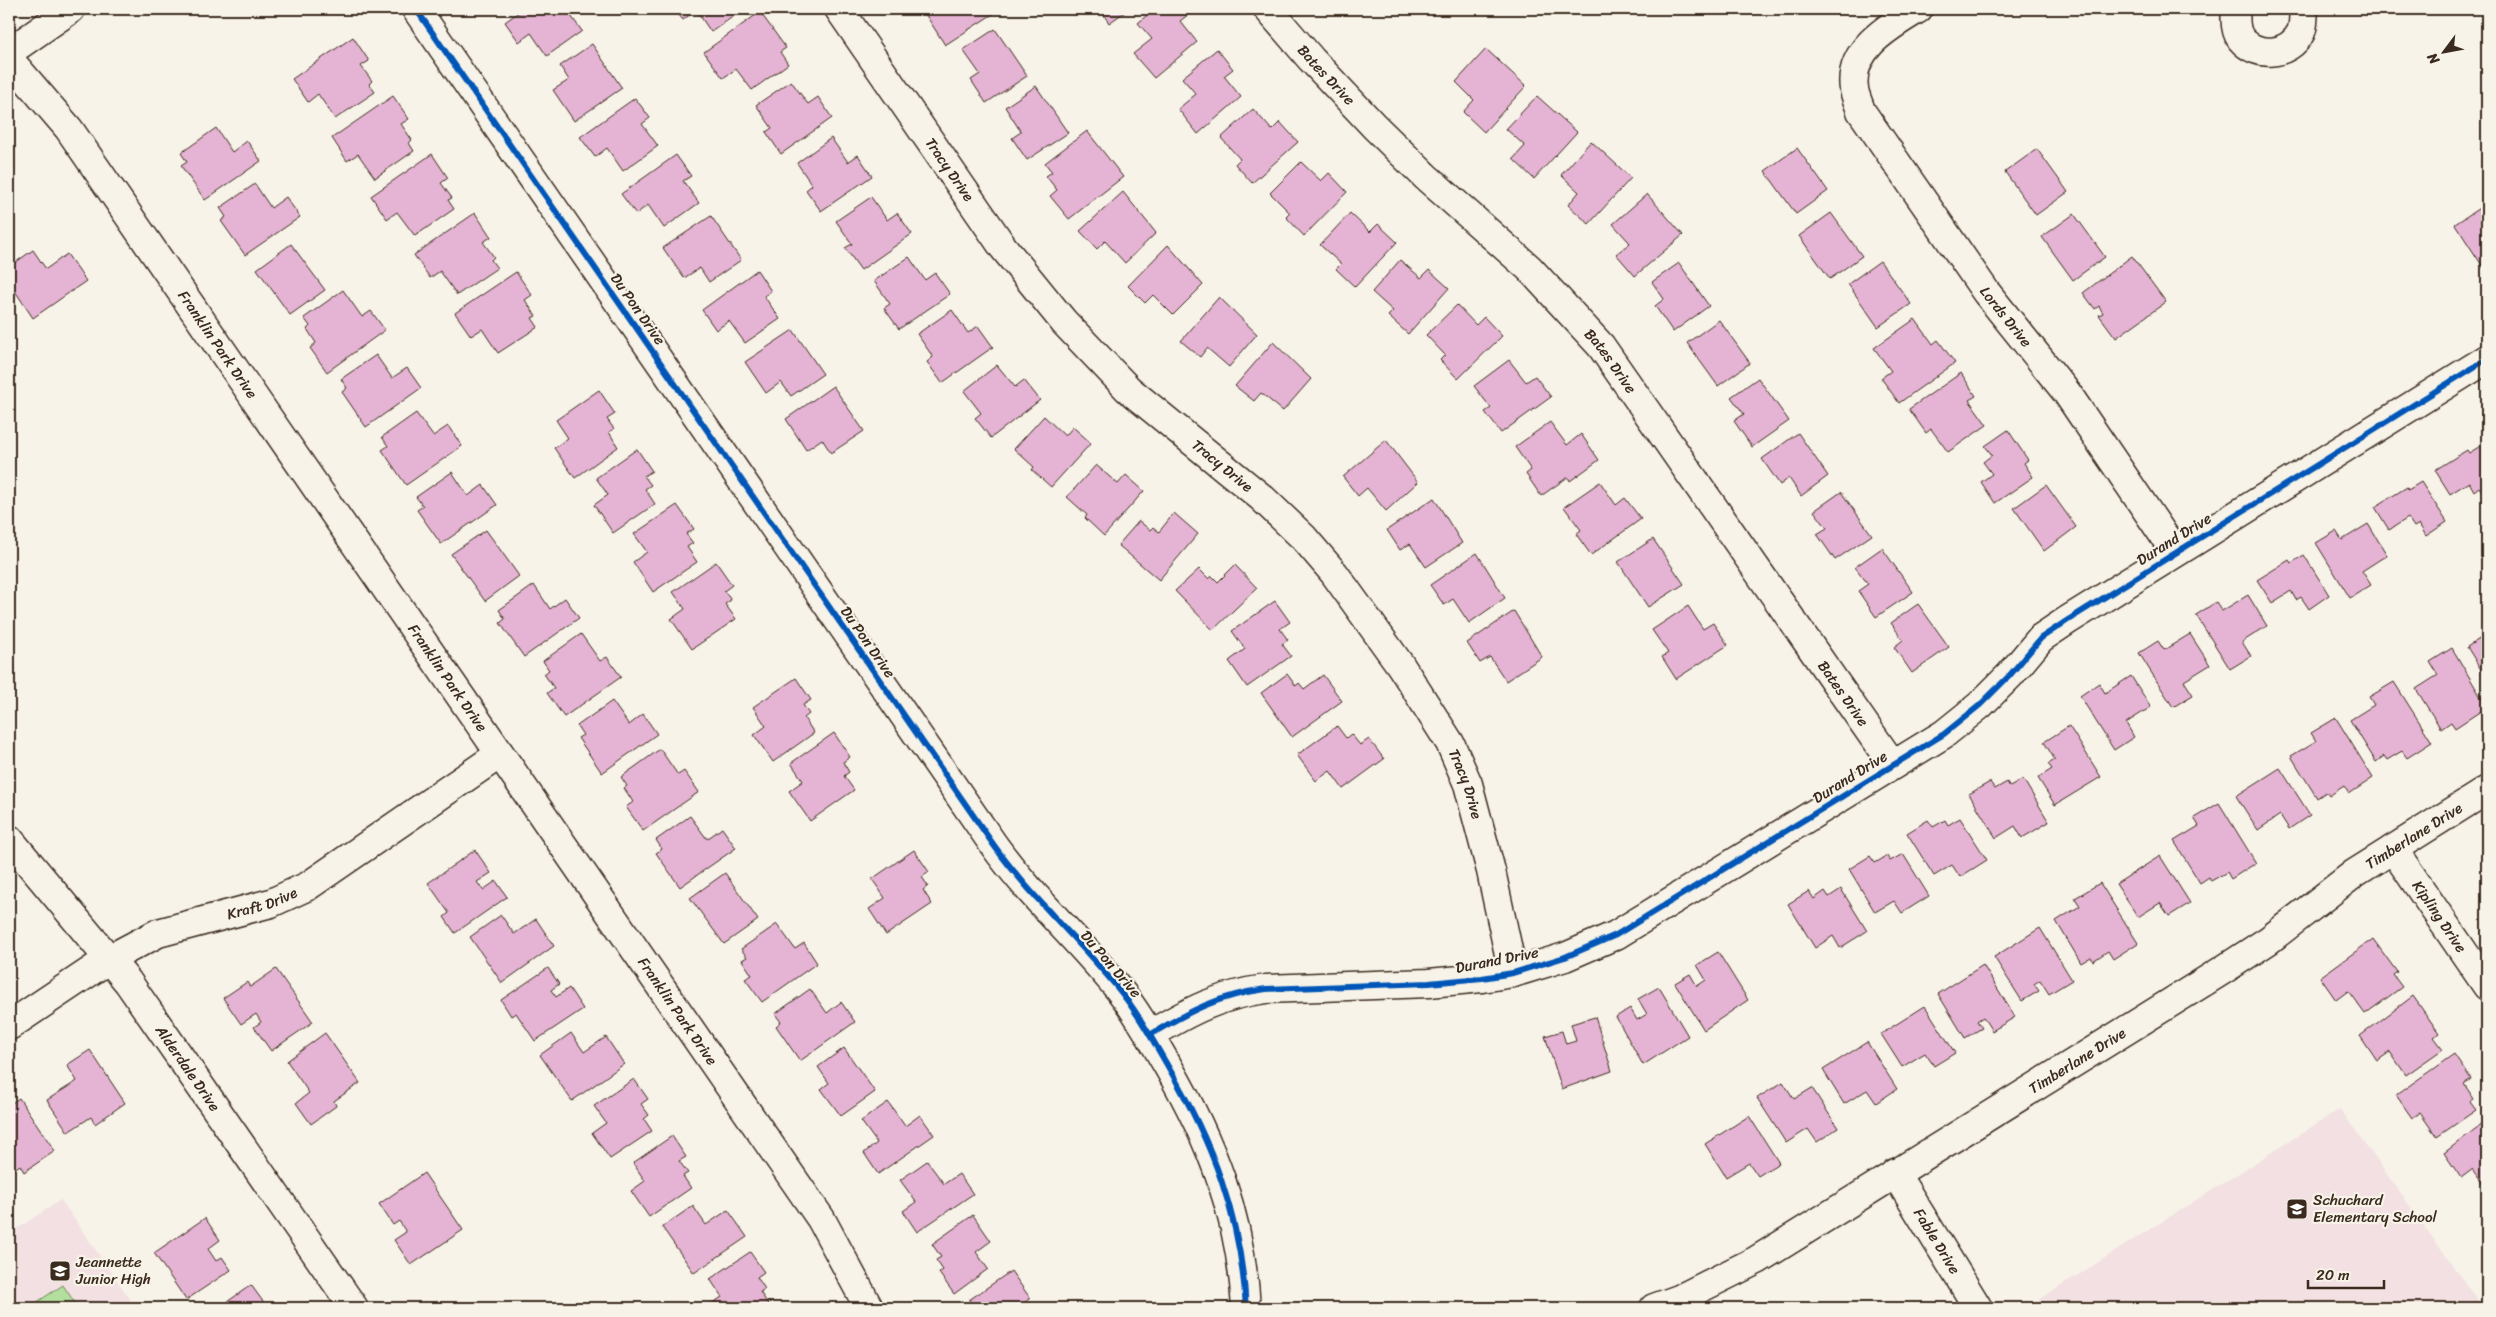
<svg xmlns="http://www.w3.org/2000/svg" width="2496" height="1317" font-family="Sriracha,sans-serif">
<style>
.built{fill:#f2e0e2}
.green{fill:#b2df9e;stroke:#76845e}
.building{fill:#e5b3d3;stroke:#3b2a1e}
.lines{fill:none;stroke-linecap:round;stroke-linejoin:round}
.street-casing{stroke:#3b2a1e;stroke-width:31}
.street{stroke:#f7f3e8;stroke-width:28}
.cycleway-casing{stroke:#f7f3e8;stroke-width:9}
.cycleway{stroke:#0057b8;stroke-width:6}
.labels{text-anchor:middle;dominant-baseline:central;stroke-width:4.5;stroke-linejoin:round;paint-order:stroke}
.street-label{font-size:15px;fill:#3b2a1e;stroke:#f7f3e8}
.poi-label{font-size:15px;fill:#3b2a1e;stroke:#f7f3e8;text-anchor:start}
</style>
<rect width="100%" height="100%" fill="#f7f3e8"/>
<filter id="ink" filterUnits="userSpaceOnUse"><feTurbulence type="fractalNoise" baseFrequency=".02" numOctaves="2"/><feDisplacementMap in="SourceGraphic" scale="10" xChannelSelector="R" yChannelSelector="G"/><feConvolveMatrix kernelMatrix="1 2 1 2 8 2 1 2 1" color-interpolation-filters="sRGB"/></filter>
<g filter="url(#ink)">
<!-- built -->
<g class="built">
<polygon points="2340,1109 2483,1308 2026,1308"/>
<polygon points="61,1200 136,1308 9,1308 9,1234"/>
</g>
<!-- green -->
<polygon class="green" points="63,1285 78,1308 28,1308"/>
<!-- building -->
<g class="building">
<polygon points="523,9 566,9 582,31 547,56 531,33 519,42 505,22"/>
<polygon points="674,9 744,9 711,32 696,10 683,20"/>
<polygon points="922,9 998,9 999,10 945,45"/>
<polygon points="1100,9 1129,9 1109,23"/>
<polygon points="1154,9 1185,9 1189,14 1180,21 1197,42 1154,78 1133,54 1152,39 1138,23"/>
<polygon points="760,12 786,48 780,52 788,64 752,90 736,69 723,78 704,52"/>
<polygon points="995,29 1027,76 986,103 971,80 980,74 963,50"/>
<polygon points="353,37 369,61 361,66 372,81 369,84 375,92 335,119 318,94 308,102 292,79"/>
<polygon points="592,44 622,88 574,121 553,90 569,80 560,66"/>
<polygon points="1217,49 1233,69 1224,76 1241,97 1198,134 1178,109 1196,94 1182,78"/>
<polygon points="1486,49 1526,86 1484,132 1463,112 1474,100 1456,82"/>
<polygon points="791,81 808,104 818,97 832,118 781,154 766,132 772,128 756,105"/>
<polygon points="1036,86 1068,133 1027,160 1012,138 1021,132 1005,107"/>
<polygon points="393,96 409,119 401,124 412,140 409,143 414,151 375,178 358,154 347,161 332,138"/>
<polygon points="1537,96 1577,132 1534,179 1513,159 1525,146 1506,129"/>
<polygon points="635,98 650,118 642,124 658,146 623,171 607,148 595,157 580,137"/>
<polygon points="1253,109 1272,130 1280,122 1298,142 1252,183 1235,164 1240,159 1221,138"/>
<polygon points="216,128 232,152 247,141 261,161 205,200 181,166 187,162 181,153"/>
<polygon points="1087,131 1123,177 1069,219 1050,196 1057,190 1046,176 1052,172 1045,163"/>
<polygon points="831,138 848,162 858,155 872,176 821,211 806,190 812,185 797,163"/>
<polygon points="1591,141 1631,178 1589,224 1568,205 1579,192 1561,175"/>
<polygon points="1797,148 1828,191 1796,214 1765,171"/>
<polygon points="2037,149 2068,192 2036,215 2005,172"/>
<polygon points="432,154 448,178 441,183 452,198 448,200 454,209 415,236 397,212 387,219 371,196"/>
<polygon points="676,155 691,176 683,181 699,203 664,228 648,205 636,214 621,194"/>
<polygon points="1301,162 1321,181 1329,173 1347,192 1304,236 1286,217 1290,213 1270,193"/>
<polygon points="255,184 271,208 286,197 300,217 245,255 221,221 226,217 220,208"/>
<polygon points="1123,192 1156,233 1125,263 1105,241 1097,249 1080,231"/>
<polygon points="1647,194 1683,235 1635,276 1616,254 1630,243 1613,224"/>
<polygon points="871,197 887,220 897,213 912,234 861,270 845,248 852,244 836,221"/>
<polygon points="2487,203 2487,269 2485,270 2455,224"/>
<polygon points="475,213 491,237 483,242 494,257 491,260 497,268 457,295 440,271 430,278 414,255"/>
<polygon points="1350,213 1370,232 1378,224 1397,242 1355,287 1336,269 1341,264 1320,245"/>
<polygon points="1831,213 1862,256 1830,279 1799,236"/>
<polygon points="2074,214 2105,257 2073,280 2042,237"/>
<polygon points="711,216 741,260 709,282 700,268 684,278 663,248"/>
<polygon points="291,244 325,290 290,315 257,269"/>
<polygon points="1168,245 1203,285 1173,315 1153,295 1145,303 1128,286"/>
<polygon points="33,250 46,269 67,254 86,281 33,318 9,282 9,267"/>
<polygon points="2132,256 2166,302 2116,338 2099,315 2103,313 2099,306 2095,309 2083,293"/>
<polygon points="909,257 925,280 935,273 950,294 899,329 884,308 890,304 874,281"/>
<polygon points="1400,260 1421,278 1429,270 1449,288 1408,334 1388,316 1393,311 1372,292"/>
<polygon points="1880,261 1911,304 1878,327 1848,284"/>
<polygon points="1679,263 1709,306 1673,332 1655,306 1664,299 1652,282"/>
<polygon points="757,270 771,291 764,296 780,319 745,343 729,321 716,330 702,310"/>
<polygon points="516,272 532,295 525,300 536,316 532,318 538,327 498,353 482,329 471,336 455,313"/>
<polygon points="343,290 362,317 371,311 385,330 327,372 310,348 316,343 307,329 310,326 304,318"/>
<polygon points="1219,297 1257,334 1229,367 1207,348 1200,357 1181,341"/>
<polygon points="1457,305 1476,325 1484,317 1502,336 1458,379 1440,360 1445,355 1426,335"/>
<polygon points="952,310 968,333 978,326 993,347 942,383 927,362 933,357 917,334"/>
<polygon points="1915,319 1933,344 1938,340 1955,363 1899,403 1881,378 1891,371 1874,348"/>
<polygon points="1719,320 1750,363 1718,386 1687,343"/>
<polygon points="793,330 823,374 791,396 781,382 766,393 745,362"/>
<polygon points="1273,342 1311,379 1283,411 1261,393 1254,401 1235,386"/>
<polygon points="376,355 392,378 407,368 421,388 366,427 342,392 347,388 341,379"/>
<polygon points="1509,360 1526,382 1535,376 1551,397 1501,433 1485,412 1491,408 1474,386"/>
<polygon points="997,365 1015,387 1024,380 1040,400 991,438 975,418 981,413 964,391"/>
<polygon points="1961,373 1976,396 1969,400 1987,425 1948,452 1931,429 1926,433 1909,409"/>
<polygon points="1758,378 1789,421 1752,447 1734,421 1744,414 1731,397"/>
<polygon points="833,386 864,431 831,453 822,439 806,450 786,419"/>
<polygon points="599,390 615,414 607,419 614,429 609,432 618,447 575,478 554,448 568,438 556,420"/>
<polygon points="416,413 433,436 448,426 462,446 406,485 382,450 388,446 382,437"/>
<polygon points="1044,416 1065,436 1073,427 1091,443 1051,487 1032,470 1034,467 1014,449"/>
<polygon points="1550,422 1567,445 1581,434 1599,460 1570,481 1568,477 1541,496 1526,474 1531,470 1515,447"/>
<polygon points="2008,430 2028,460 2024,463 2033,477 1995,503 1981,482 1992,474 1983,462 1992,455 1985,446"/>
<polygon points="1798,433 1828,476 1801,496 1789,478 1780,485 1762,459"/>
<polygon points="1386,440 1418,482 1386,511 1367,488 1358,496 1343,477"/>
<polygon points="2482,445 2487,454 2487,498 2479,487 2474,491 2469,482 2450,494 2435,470 2467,450 2469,453"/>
<polygon points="637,449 652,471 644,476 651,485 645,489 655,504 613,533 594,505 608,495 596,478"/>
<polygon points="1096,465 1118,484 1126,475 1144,491 1104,536 1085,518 1087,515 1067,497"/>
<polygon points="452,472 468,496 483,485 497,505 441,544 417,510 423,506 416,497"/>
<polygon points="1600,482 1616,505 1625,498 1641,519 1591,555 1576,534 1581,530 1564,507"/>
<polygon points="2421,482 2447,522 2426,536 2419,524 2414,527 2408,518 2389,530 2375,507 2407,487 2408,490"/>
<polygon points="2046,485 2076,527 2044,551 2014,508"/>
<polygon points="1841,492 1872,535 1835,560 1817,534 1827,528 1814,511"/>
<polygon points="1434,498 1462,543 1426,567 1410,544 1400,550 1387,530"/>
<polygon points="677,505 694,529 686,534 693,543 687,547 697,562 653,592 633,562 647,552 634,534"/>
<polygon points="1174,513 1198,534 1159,580 1118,545 1139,521 1150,530 1153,527 1159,532"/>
<polygon points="2368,524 2387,555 2362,571 2371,585 2350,598 2316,543 2336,531 2342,540"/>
<polygon points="486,530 519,576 485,601 451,554"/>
<polygon points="1653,539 1684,584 1648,607 1618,562"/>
<polygon points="1882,548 1913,592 1876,617 1858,591 1868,584 1855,567"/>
<polygon points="1477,553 1505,598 1469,623 1453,599 1444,605 1430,585"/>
<polygon points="2304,555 2329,595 2309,609 2301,597 2296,600 2291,591 2272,603 2257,580 2289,560 2291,563"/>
<polygon points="716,562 732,585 724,591 731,600 725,604 736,619 692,649 671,619 685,609 673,592"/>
<polygon points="1235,565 1257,588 1213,630 1175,591 1199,569 1209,579 1212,576 1218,582"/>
<polygon points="534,585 550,609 565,598 579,618 524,657 500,623 505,619 499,610"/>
<polygon points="2248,595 2267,626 2242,642 2251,656 2230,669 2196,615 2216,602 2222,611"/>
<polygon points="1275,601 1290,622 1280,629 1288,640 1282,644 1291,656 1247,687 1229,661 1245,649 1232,631"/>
<polygon points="1918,604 1949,647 1912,673 1894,647 1903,640 1891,623"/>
<polygon points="1688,606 1703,629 1713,623 1728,645 1676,679 1662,657 1668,653 1652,630"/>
<polygon points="1514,611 1542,657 1506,681 1490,657 1480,663 1467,643"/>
<polygon points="581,634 600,661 607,657 621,677 564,717 547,693 554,688 544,674 549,670 543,661"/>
<polygon points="2190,634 2210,665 2184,681 2193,695 2173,707 2139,653 2158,641 2164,650"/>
<polygon points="2487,634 2487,679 2467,647"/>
<polygon points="2452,648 2487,707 2455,728 2451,722 2441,729 2416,689 2438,675 2430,662"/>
<polygon points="1287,674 1296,686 1299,683 1304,689 1323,675 1342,701 1292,737 1261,693"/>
<polygon points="2131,676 2151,707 2126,723 2134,737 2114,750 2080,696 2099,683 2105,693"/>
<polygon points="796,678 811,700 803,705 809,714 804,718 814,733 773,762 754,735 766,726 753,707"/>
<polygon points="2394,682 2432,742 2407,758 2402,751 2387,760 2384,756 2376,762 2350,720 2374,705 2369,697"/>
<polygon points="612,701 629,725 643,714 657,734 602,773 578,738 583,735 577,726"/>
<polygon points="2336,718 2373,778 2349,794 2344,786 2329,796 2326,792 2317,798 2291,756 2316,741 2311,733"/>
<polygon points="1337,726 1346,738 1351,734 1360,745 1369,739 1384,759 1343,789 1330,771 1316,781 1297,755"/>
<polygon points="2069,726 2101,777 2055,805 2038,778 2052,769 2048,764 2055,760 2044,742"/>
<polygon points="834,733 850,757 843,762 849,772 844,776 854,790 810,821 789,791 803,781 791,763"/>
<polygon points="660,749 678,775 684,771 699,792 643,831 626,807 633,802 624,788 627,786 621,777"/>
<polygon points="2280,768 2310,815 2289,829 2280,815 2258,830 2236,796"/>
<polygon points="2023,779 2049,822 2022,838 2015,826 1996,838 1969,794 1990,782 1995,789 2007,782 2010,787"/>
<polygon points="2219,803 2256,863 2231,879 2227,872 2211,881 2209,877 2200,883 2174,841 2199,826 2194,818"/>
<polygon points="690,816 707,839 722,828 736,848 680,887 656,853 662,849 656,840"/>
<polygon points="1960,818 1987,860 1960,877 1952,865 1934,876 1907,833 1928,820 1933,827 1945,820 1948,825"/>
<polygon points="475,850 491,873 477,882 483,890 496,881 507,897 455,933 444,917 449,913 428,883"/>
<polygon points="914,850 929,872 922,877 928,886 923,890 932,904 886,935 869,909 885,898 872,879"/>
<polygon points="1903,854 1929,896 1902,913 1894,901 1875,912 1849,869 1870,856 1875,863 1887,856 1890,861"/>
<polygon points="2160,856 2190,903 2169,916 2160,903 2138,917 2116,884"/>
<polygon points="725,873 758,920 724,944 690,898"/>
<polygon points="2100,883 2138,943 2113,959 2108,951 2093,961 2091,957 2081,963 2056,921 2080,906 2075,898"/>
<polygon points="1841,889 1867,931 1840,948 1833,936 1815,948 1788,904 1809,891 1814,899 1825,891 1829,897"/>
<polygon points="501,915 514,934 536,919 554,946 502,983 470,937"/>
<polygon points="777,924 795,949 804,943 817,963 762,1002 745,979 752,975 742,960 747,957 741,949"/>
<polygon points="2040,928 2072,980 2049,994 2040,980 2034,984 2039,991 2022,1001 1994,957"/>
<polygon points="2373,939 2397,972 2393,975 2402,987 2365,1014 2348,991 2336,1000 2320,977"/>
<polygon points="1718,952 1748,1000 1704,1030 1675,983 1690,974 1697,986 1706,980 1697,965"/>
<polygon points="1983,965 2015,1017 1992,1031 1983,1017 1977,1021 1982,1028 1965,1038 1938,994"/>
<polygon points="548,968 559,984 551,990 556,997 569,988 583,1009 535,1041 516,1013 511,1016 501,1000"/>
<polygon points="276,969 313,1022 271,1051 254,1027 261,1022 256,1014 241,1024 223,998 247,982 250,987"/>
<polygon points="1659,987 1688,1036 1643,1065 1616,1017 1630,1008 1637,1020 1647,1014 1638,999"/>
<polygon points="810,989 827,1013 841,1002 855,1022 800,1061 776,1026 781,1022 775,1014"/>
<polygon points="2413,996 2439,1033 2434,1037 2443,1049 2406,1075 2390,1052 2377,1061 2360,1036"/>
<polygon points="1925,1006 1955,1053 1934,1066 1925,1053 1902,1067 1881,1034"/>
<polygon points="1595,1017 1612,1071 1562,1089 1545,1036 1562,1031 1566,1044 1576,1041 1571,1024"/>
<polygon points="325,1033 360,1083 334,1101 336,1106 311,1124 296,1103 309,1093 287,1061"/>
<polygon points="571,1033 584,1052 606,1037 624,1064 572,1101 540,1055"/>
<polygon points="1867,1042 1897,1089 1876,1103 1867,1090 1844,1104 1823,1070"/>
<polygon points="844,1048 875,1092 841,1116 821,1089 829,1083 818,1067"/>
<polygon points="90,1050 125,1103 95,1124 91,1117 68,1132 47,1100 77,1081 67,1065"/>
<polygon points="2454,1054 2471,1079 2464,1084 2474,1099 2470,1102 2476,1110 2437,1137 2420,1113 2412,1118 2396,1095"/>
<polygon points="634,1079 648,1099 641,1104 649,1115 644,1119 652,1131 610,1159 592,1133 606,1123 594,1106"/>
<polygon points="1783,1082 1794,1099 1812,1088 1838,1128 1817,1142 1808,1129 1786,1143 1757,1098"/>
<polygon points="19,1098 55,1151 24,1172 20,1165 9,1173 9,1105"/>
<polygon points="888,1102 905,1126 920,1115 934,1135 878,1174 864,1153 877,1143 861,1121"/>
<polygon points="1749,1116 1779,1163 1758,1176 1749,1163 1726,1177 1705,1144"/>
<polygon points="2487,1120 2487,1189 2473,1169 2461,1178 2444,1153"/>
<polygon points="672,1136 686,1157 679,1161 688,1173 683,1176 691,1188 649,1217 631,1191 645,1181 633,1163"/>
<polygon points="927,1161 944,1184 959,1174 973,1194 917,1232 903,1211 916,1202 900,1180"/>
<polygon points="424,1173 463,1230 411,1265 394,1240 406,1232 399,1221 393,1225 379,1204"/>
<polygon points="693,1206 706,1225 728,1210 747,1237 694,1273 662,1227"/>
<polygon points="2487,1211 2487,1226 2480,1216"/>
<polygon points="973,1215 991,1241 976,1252 988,1269 954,1294 939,1273 943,1270 936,1260 941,1257 932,1244"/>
<polygon points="205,1218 220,1240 208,1249 216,1261 222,1257 231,1270 186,1300 154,1253"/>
<polygon points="750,1252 764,1272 757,1277 765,1289 760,1292 768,1304 762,1308 710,1308 708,1306 722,1297 710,1279"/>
<polygon points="1011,1271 1030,1298 1019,1308 975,1308 969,1300"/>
<polygon points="251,1285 267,1307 232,1308 227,1302"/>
</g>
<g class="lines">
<!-- street casing -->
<g class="street-casing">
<g id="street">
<path d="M 416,9 L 993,844 C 1030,896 1077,938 1117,987 C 1136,1010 1151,1037 1166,1063 C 1212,1142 1241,1216 1246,1308"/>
<path id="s1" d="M 839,9 L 1003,247 L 1064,322 L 1128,389 L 1262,498 L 1304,538 L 1334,573 L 1401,666 L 1450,743 L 1468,784 L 1491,871 L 1513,973"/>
<path id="s2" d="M 1268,9 L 1311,59 L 1374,126 L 1426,177 L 1529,268 L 1601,346 L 1893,765"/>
<path id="s3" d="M 1918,9 C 1890,26 1848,49 1854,89 C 1855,96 1859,104 1861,111 L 1986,292 L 2067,393 L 2175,552"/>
<path d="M 2236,9 C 2235,18 2235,31 2241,39 C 2257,58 2289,56 2301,32 C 2304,25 2303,16 2304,9"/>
<polyline points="9,52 71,9"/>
<path id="s4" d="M 9,59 L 69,129 L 821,1219 L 869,1308"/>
<path id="s5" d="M 9,839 L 128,982 L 354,1308"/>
<path id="s6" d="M 2393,849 L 2487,986"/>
<path id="s7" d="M 9,1026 L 109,959 L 158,933 L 271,903 L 308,886 L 500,754"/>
<path d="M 1150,1035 C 1189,1011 1220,995 1266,989 L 1429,983 L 1482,978 L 1513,973 L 1565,957 L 1616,935 L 1944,734 L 1980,705 L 2010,675 L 2041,638 L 2068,620 L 2487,359"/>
<path id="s8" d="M 1895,1173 L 1978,1308"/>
<path id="s9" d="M 1654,1308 L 1679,1299 L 1757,1260 L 2223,970 L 2269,940 L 2355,873 L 2487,790"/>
</g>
</g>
<!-- street -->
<use href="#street" class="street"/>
<!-- cycleway casing -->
<g class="cycleway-casing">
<g id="cycleway">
<path d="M 416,9 L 993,844 C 1030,896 1077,938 1117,987 C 1136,1010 1151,1037 1166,1063 C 1212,1142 1241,1216 1246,1308"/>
<path d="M 1150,1035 C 1189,1011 1220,995 1266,989 L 1429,983 L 1482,978 L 1513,973 L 1565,957 L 1616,935 L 1944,734 L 1980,705 L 2010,675 L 2041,638 L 2068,620 L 2487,359"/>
</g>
</g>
<!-- cycleway -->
<use href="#cycleway" class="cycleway"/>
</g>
</g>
<!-- icons -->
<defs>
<g id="school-square" transform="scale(1.125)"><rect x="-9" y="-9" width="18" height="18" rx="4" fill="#3b2a1e" stroke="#f7f3e8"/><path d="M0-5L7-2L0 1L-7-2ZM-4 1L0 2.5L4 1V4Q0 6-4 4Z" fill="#fff"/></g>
</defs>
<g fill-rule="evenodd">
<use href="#school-square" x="2297" y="1209"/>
<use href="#school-square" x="60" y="1271"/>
</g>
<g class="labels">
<!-- street labels -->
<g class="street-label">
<text stroke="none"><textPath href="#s2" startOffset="88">Bates Drive</textPath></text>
<text stroke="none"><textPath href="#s1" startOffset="195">Tracy Drive</textPath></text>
<text transform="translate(638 309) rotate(55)">Du Pon Drive</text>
<text stroke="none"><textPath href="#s3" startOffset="384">Lords Drive</textPath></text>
<text stroke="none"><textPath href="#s4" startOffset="354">Franklin Park Drive</textPath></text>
<text stroke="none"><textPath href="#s2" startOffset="492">Bates Drive</textPath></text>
<text stroke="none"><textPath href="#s1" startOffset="600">Tracy Drive</textPath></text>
<text transform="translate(2174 539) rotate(-32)">Durand Drive</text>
<text transform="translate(868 642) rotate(55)">Du Pon Drive</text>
<text stroke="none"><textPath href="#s4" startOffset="759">Franklin Park Drive</textPath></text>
<text stroke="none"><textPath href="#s2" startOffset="898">Bates Drive</textPath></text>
<text transform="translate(1850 777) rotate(-32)">Durand Drive</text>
<text stroke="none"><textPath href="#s1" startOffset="1005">Tracy Drive</textPath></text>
<text stroke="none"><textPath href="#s9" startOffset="896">Timberlane Drive</textPath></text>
<text stroke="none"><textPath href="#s7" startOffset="284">Kraft Drive</textPath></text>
<text stroke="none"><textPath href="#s6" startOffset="82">Kipling Drive</textPath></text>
<text transform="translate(1497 960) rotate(-11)">Durand Drive</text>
<text transform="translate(1111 964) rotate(49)">Du Pon Drive</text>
<text stroke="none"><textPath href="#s4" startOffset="1164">Franklin Park Drive</textPath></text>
<text stroke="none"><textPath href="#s9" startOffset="491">Timberlane Drive</textPath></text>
<text stroke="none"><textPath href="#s5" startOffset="291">Alderdale Drive</textPath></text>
<text stroke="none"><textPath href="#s8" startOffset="80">Fable Drive</textPath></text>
</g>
<!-- poi labels -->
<g class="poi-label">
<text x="2313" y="1200">Schuchard<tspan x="2313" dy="17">Elementary School</tspan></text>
<text x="76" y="1262">Jeannette<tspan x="76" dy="17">Junior High</tspan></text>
</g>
</g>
<!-- margin -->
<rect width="2496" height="1317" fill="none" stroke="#f7f3e8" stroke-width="30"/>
<rect x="15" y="15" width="2466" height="1287" fill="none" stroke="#3b2a1e" stroke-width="2" filter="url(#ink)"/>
<!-- north arrow -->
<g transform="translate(2444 52) rotate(238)" stroke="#f7f3e8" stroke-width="4" paint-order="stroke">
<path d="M0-4L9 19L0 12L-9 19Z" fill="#3b2a1e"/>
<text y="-8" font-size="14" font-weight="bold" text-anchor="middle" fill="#3b2a1e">N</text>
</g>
<!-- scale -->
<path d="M2308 1280v8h76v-8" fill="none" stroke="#3b2a1e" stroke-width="2.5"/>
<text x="2316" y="1280" font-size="15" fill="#3b2a1e" stroke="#f7f3e8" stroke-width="4" paint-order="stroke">20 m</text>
</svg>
